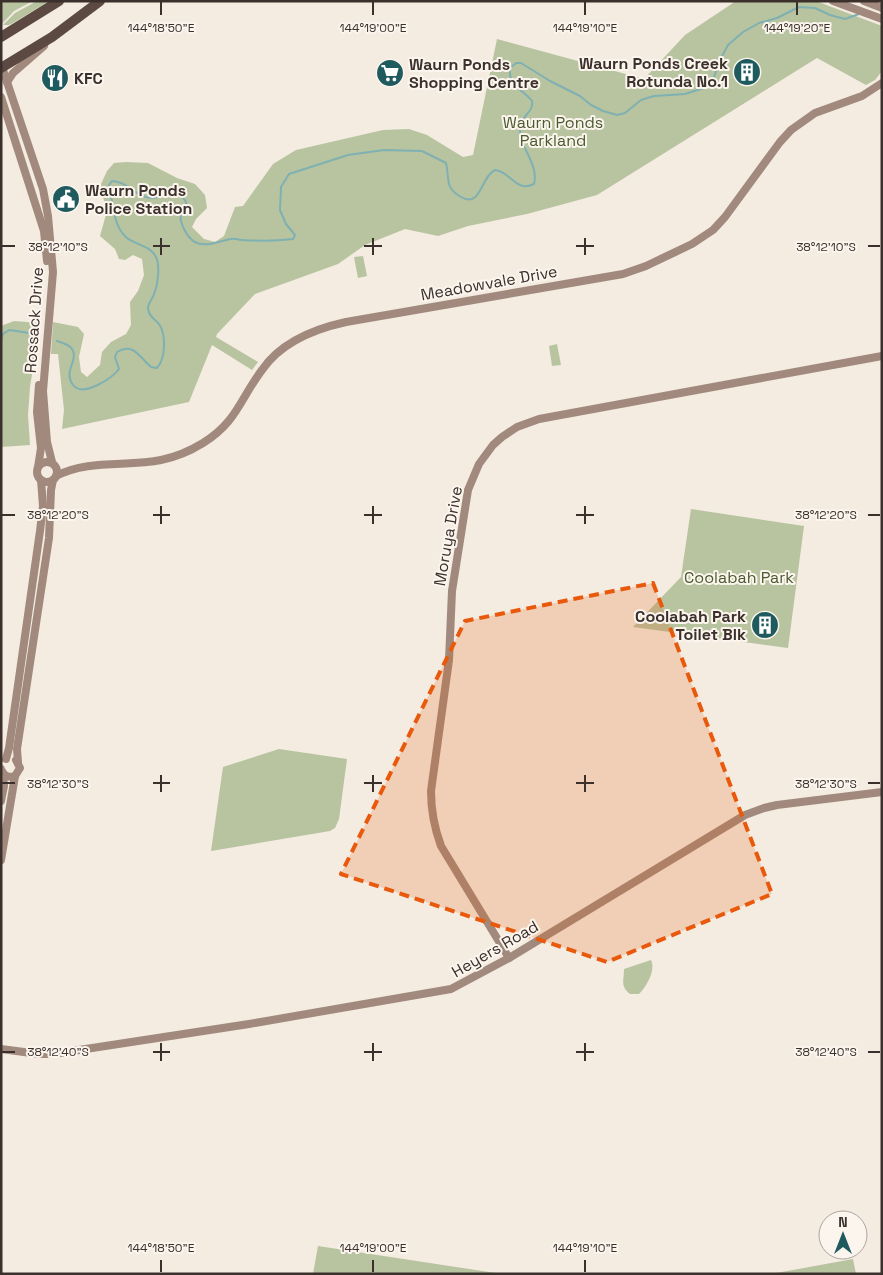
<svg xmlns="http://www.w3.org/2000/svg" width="883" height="1275" font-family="'Space Grotesk',sans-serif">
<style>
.green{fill:#b8c4a0}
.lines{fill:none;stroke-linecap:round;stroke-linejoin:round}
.stream{stroke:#7fb0b2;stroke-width:2}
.secondary{stroke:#a18a7d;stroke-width:8}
.highway{stroke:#5c4a42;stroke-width:10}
.marked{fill:#e8590c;fill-opacity:0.2;stroke:#e8590c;stroke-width:4;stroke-dasharray:10 6;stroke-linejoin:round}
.ticks{fill:none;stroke:#3b302b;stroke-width:2}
.labels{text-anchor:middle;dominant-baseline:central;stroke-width:4;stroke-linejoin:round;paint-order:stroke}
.poi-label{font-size:16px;font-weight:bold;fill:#3b302b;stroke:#fbf5ee;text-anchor:start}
.park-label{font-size:16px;fill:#4a5a2e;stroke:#fbf5ee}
.street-label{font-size:16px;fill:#3b302b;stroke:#fbf5ee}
.ticks-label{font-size:12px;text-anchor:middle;fill:#3b302b;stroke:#fbf5ee;stroke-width:4;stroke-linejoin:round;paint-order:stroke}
</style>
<rect width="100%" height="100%" fill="#f4ebe1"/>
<!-- green -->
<g class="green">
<polygon points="1,1 33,1 14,11 2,24"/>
<polygon points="37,1 49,1 13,23 9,25 3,25 15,13"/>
<polygon points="733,1 816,1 882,26 882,71 875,80 866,85 817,58 597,195 527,214 468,226 438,236 405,229 365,245 338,264 255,294 217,334 216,337 258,362 252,370 212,345 189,402 62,429 64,410 58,354 51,354 53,322 78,327 84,334 79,357 81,372 87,377 100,365 102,352 111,342 126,334 131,325 130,302 138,291 144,275 142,259 133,255 125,260 119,259 115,249 100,236 107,211 103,197 101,184 107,171 114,163 126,162 148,163 177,178 195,184 205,195 207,208 196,219 192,227 204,239 215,242 224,236 235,207 243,206 273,164 296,150 383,130 409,129 427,135 463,157 473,155 497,39 644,79 685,35 733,3"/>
<polygon points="363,256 367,276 358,278 354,257"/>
<polygon points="14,321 40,323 30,387 28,415 30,445 1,447 1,326"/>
<polygon points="557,344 561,365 552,366 549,346"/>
<polygon points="691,509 804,526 788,648 633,627 681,577"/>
<polygon points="279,749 347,759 339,819 335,828 330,831 211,851 223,767"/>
<path d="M 651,960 C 656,970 647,986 639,994 L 630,994 C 620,986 624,980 624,969 Z"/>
<polygon points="318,1246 502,1274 313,1274"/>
<polygon points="853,1259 856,1274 771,1274"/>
</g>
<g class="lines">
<!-- stream -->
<g class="stream">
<polyline points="1,340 3,334 9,330 36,334"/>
<path d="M 57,341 C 63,343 71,345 73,351 C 78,361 63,371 73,385 C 83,398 112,378 119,369 L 115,357 L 117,352 C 134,342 140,358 151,367 L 157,368 C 166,358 166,334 159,324 C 155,319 148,316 148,308 C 148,303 154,297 155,291 C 158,283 160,265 156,257 C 151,246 136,245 127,238 C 113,227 113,202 109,185 L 112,181 C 127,181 137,198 152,198 C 160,198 168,194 176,193 C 198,206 177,207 181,221 C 183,229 189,240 197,243 C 208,247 220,241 231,239 C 235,238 238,240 242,240 C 258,241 277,241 293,239 L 295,235 L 286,224 L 280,210 L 281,187 L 289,174 L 348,155 L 384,150 L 422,151 L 446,163 C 450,180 444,187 461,197 C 481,209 481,176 495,170 C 510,171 516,193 534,184 C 539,163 519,148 520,128 C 520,116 534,113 532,101 C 522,88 508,87 510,68 L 516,63 L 521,63 L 550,81 L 580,96 L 591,105 L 603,111 L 617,115 L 625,113 L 641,100 L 654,96 L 685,94 L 704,88 L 713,80 L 720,60 L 728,45 L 743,32 L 759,23 L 777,18 L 799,7 L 815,8 L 830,15 L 845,19 L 859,14"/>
<polyline points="1,358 1,359"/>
</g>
<!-- secondary -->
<g class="secondary">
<polyline points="833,1 882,19"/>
<polyline points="864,1 882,8"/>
<polyline points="2,67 43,189 48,216 53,272 43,391 47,442 52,462"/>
<polyline points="7,82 13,73 44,46"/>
<polyline points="1,97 44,231 47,261"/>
<circle cx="47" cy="472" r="10"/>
<polyline points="38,467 41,448 37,412 39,385"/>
<path d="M 56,476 C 88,459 127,467 161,460 C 176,457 190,451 203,443 C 237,422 240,399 262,370 C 281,342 314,329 346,322 L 623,274 L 646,266 L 692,244 L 713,230 L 725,217 L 780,142 L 791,130 L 815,113 L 862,96 L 882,83"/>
<polyline points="6,759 9,748 40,531 43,506 41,480"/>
<polyline points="18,762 17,749 49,538 51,490 53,480"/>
<path d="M 1,769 C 3,776 9,778 15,776 L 20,768 L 16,760"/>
<polyline points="1,801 4,786 3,773"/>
<polyline points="1,860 15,776"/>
<path d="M 509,958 L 441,846 C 434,827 431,811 431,791 L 449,660 L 452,591 L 468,490 L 479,464 L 493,445 L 502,437 L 517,427 L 539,419 L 882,356"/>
<polyline points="1,1049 39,1054 53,1054 249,1024 451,989 509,958 745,815 764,808 777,805 882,792"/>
</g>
<!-- highway -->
<g class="highway">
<polyline points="1,37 59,1"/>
<polyline points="1,68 52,37 100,1"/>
</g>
</g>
<!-- marked area -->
<path class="marked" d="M 653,583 L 772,894 L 607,962 L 341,874 L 465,621 Z"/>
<!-- ticks -->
<path class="ticks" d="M 161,2 L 161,15M 373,2 L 373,15M 585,2 L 585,15M 797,2 L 797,15M 161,238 L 161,255M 373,238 L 373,255M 585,238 L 585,255M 2,246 L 15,246M 153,246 L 170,246M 364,246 L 382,246M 576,246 L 594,246M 868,246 L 880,246M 161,506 L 161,524M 373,506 L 373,524M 585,506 L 585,524M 2,515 L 15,515M 153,515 L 170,515M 364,515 L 382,515M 576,515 L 594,515M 868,515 L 880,515M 161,775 L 161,792M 373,775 L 373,792M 585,775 L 585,792M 2,783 L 15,783M 153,783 L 170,783M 364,783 L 382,783M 576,783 L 594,783M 868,783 L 880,783M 161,1043 L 161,1061M 373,1043 L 373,1061M 585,1043 L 585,1061M 2,1052 L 15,1052M 153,1052 L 170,1052M 364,1052 L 382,1052M 576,1052 L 594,1052M 868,1052 L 880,1052M 161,1260 L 161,1272M 373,1260 L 373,1272M 585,1260 L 585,1272"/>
<!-- icons -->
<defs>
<g id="building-disc" transform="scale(1.4375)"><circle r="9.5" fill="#1f5a5e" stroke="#fbf5ee"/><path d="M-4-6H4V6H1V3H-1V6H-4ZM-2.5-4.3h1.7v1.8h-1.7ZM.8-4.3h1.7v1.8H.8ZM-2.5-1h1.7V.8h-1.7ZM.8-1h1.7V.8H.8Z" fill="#fff"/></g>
<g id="supermarket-disc" transform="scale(1.4375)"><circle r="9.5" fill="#1f5a5e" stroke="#fbf5ee"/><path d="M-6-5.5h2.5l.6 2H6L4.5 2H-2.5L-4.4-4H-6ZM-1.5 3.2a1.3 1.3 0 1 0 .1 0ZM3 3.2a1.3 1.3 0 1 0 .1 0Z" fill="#fff"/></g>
<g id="restaurant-disc" transform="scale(1.4375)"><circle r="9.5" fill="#1f5a5e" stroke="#fbf5ee"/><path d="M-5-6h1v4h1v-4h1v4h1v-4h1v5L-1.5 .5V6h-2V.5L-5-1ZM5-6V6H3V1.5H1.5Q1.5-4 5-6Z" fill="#fff"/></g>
<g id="civic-disc" transform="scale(1.4375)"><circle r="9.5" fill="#1f5a5e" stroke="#fbf5ee"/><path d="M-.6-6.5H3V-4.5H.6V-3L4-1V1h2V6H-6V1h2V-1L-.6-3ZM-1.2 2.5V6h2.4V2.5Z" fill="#fff"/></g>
</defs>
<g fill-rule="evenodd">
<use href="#building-disc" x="747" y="72"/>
<use href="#supermarket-disc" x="390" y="73"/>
<use href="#restaurant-disc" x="55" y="78"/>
<use href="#civic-disc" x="66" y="199"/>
<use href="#building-disc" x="765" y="625"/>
</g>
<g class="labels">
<!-- poi labels -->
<g class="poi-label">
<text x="728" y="63" text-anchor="end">Waurn Ponds Creek<tspan x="728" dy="18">Rotunda No.1</tspan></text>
<text x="409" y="64">Waurn Ponds<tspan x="409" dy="18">Shopping Centre</tspan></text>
<text x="74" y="78">KFC</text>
<text x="85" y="190">Waurn Ponds<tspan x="85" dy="18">Police Station</tspan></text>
<text x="746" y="616" text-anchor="end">Coolabah Park<tspan x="746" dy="18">Toilet Blk</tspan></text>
</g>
<!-- park labels -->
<g class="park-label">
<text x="553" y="122">Waurn Ponds<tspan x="553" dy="18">Parkland</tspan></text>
<text x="739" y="577">Coolabah Park</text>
</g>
<!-- street labels -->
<g class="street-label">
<text transform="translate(489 283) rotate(-10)">Meadowvale Drive</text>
<text transform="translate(34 320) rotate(-86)">Rossack Drive</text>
<text transform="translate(448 536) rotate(-80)">Moruya Drive</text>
<text transform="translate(495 949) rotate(-30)">Heyers Road</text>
</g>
</g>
<g class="ticks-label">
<text x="161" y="32">144°18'50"E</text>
<text x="373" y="32">144°19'00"E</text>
<text x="585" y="32">144°19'10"E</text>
<text x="797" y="32">144°19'20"E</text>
<text x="58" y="251">38°12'10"S</text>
<text x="826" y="251">38°12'10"S</text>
<text x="58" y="519">38°12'20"S</text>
<text x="826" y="519">38°12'20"S</text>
<text x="58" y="788">38°12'30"S</text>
<text x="826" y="788">38°12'30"S</text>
<text x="58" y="1056">38°12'40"S</text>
<text x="826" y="1056">38°12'40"S</text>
<text x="161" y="1252">144°18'50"E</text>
<text x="373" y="1252">144°19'00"E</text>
<text x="585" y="1252">144°19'10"E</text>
</g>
<!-- border -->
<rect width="883" height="1275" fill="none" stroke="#3b302b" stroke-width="5"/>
<!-- north arrow -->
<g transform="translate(843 1235)"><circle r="24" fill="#fbf5ee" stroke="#aea6a0"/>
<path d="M0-4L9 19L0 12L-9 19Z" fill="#1f5a5e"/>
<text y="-8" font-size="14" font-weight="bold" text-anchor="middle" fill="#3b302b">N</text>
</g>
</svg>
